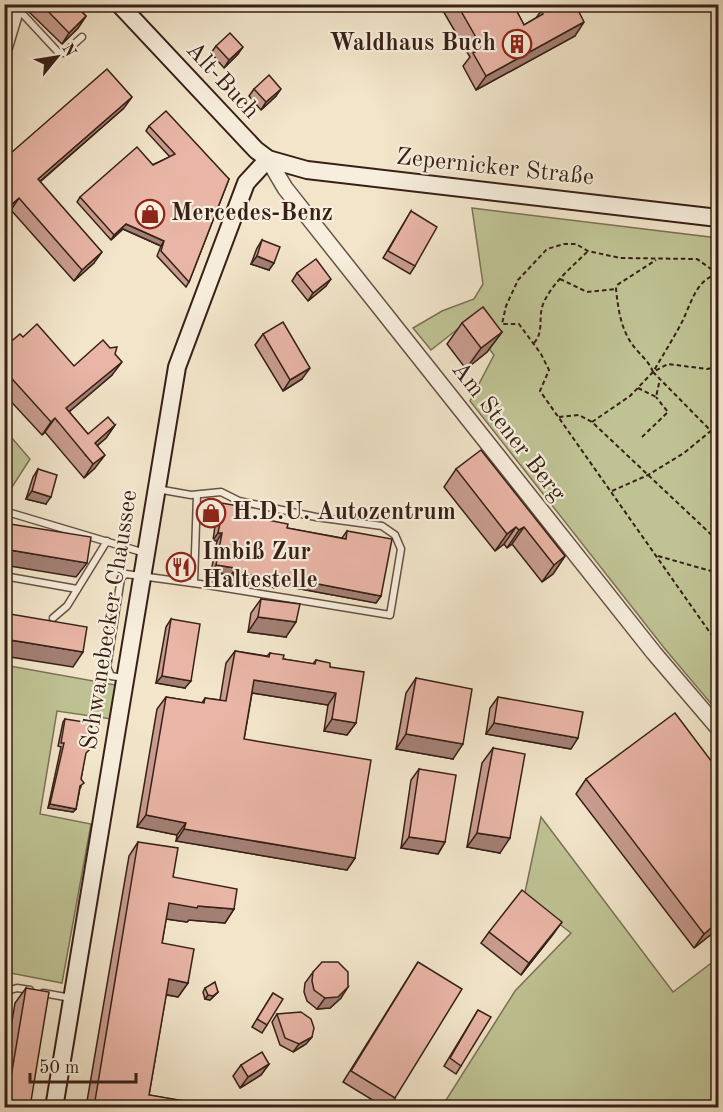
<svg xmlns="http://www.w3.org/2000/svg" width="723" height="1112" font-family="'Old Standard TT',serif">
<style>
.green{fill:#bfc394;stroke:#7b7256;stroke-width:1.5}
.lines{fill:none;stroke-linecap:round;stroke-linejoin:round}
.service-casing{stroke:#665144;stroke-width:9}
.minor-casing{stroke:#665144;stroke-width:15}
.tertiary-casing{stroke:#665144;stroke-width:18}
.secondary-casing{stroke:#372017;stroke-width:20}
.path{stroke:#372017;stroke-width:2;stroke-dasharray:4.5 3;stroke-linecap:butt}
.service{stroke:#f7eedd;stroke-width:6}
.minor{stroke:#f7eedd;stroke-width:12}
.tertiary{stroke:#f7eedd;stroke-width:15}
.secondary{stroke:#f7eedd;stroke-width:16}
.wall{fill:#c89c8f;stroke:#372017;stroke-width:1.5}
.shaded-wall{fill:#a37f74;stroke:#372017;stroke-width:1.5}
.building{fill:#e9b5a6;stroke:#372017;stroke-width:1.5}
.labels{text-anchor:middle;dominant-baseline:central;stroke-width:4.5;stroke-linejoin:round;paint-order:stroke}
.poi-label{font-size:24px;font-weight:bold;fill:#372017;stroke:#f7eedd;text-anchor:start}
.street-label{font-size:24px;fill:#372017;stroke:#f7eedd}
</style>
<rect width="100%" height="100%" fill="#f2e5ca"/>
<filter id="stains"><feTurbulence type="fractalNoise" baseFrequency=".00333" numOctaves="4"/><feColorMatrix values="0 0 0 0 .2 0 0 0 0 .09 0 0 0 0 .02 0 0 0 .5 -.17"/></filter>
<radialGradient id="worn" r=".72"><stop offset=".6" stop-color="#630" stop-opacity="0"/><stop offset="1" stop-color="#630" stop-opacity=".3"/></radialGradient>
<!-- green -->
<g class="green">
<polygon points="472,208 718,238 718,696 713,706 665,649 470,401 494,355 468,321 431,350 413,328 442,311 474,299 483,284"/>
<polygon points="5,430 30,459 5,498 4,498"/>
<polygon points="4,665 116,685 111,719 57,711 40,814 91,824 62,983 5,972"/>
<polygon points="541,817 673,992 718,958 718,1107 441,1108 515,991 571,933 524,897"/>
</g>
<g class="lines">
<!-- service casing -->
<g class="service-casing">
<g id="service">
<polyline points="18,9 58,52 64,53 82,37"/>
<polyline points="4,511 145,553"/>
<polyline points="4,576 77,589"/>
<polyline points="194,583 197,495"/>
<polyline points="53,618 67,606 107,541"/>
<polyline points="124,678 111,676 107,667 121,578 126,574 207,585 390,615 401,549 395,535 382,526 316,517 239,501 221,492 191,495 157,489"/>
<polyline points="43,993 71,998"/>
<polyline points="4,995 7,991 17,988 30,990"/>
</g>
</g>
<!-- minor casing -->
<g class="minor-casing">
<polyline id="minor" points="4,54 19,4"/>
</g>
<!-- tertiary casing -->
<g class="tertiary-casing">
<polyline id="tertiary" points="268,159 285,188 654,653 718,728"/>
</g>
<!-- secondary casing -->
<g class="secondary-casing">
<g id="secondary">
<polyline points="119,4 256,150 268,159 307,170 718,218"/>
<polyline points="54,1108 177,367 246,183 268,159"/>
</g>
</g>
<!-- path -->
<g class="path">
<polyline points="718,274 697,259 620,258 588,251 576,244 564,244 547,249 518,280 506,306 502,324 519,324 541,354 549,370 540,391 718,644"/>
<path d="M 718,274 C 696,279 691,304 682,322 C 673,339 663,355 653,372 L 711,431 L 713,440 L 718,444"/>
<polyline points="560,279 587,292 616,289"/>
<path d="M 534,343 C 545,331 537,316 544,302 C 553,282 572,267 588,251"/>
<path d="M 653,372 C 648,359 637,353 630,341 C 620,325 618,307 616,289 L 617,285 L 656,260"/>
<polyline points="638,388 656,397 660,379"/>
<polyline points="559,417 579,415 592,422 718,541"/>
<polyline points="592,422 630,396 653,372 668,364 707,369 718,367"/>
<polyline points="642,437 668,412 656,397"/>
<polyline points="4,460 13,470"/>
<polyline points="612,491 648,475 684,453 718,425"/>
<polyline points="658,556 718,573"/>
</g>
<!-- service -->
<use href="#service" class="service"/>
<!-- minor -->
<use href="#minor" class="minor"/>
<!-- tertiary -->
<use href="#tertiary" class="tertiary"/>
<!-- secondary -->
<use href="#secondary" class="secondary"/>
</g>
<!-- wall -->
<g class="wall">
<polygon points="27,4 74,4 86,16 78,28 62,44 26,9"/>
<polygon points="439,4 513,4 524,25 536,18 541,11 575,36 476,90 463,66 470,57"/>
<polygon points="216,46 238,54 224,68 211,53"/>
<polygon points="254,89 276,96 261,110 249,96"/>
<polygon points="124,108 40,182 94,263 74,281 11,210 4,215 4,159"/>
<polygon points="149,126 229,179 189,282 186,287 157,256 161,246 123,229 111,240 77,202 80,197 170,157 146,131"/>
<polygon points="411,211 415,266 410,274 383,258"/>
<polygon points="262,240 269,270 251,264 257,248"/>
<polygon points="297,273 326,286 308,301 292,281"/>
<polygon points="462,323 502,332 487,352 466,369 447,344"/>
<polygon points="263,334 302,379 283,391 255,345"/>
<polygon points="23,337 74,366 115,354 112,375 69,412 88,434 115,425 106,438 97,446 95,468 84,478 45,432 42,435 4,394 4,349 8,344"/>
<polygon points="38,469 46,504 26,499 33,477"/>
<polygon points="456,469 565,556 553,574 542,582 512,544 507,548 504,544 495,551 444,487"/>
<polygon points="210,501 248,516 287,528 342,538 347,531 381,596 376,603 279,585 276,588 230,580 231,575 211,572 217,541 213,540 215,526 202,524 205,508"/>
<polygon points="179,556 188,571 185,574 174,573 176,559"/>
<polygon points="261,599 286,637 248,632 251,613"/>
<polygon points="171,619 185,688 156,683 166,627"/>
<polygon points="235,651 267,656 270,653 283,659 313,664 316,660 330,667 356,723 347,735 324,731 328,705 252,693 244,739 355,858 347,870 176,841 177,835 137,827 157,709 166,697 202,703 205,698 220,700 226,663"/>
<polygon points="416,678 453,759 396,749 406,693"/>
<polygon points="498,697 571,749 486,734 490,708"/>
<polygon points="65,719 85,755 81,779 81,787 80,788 76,809 73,812 48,808 61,747 58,746 63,722"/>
<polygon points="493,748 500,853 467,847 482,763"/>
<polygon points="419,769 445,842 438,854 401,848 411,780"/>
<polygon points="586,779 718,929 694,948 576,794"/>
<polygon points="138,842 173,877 234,909 225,923 189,920 187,922 166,919 162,943 188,983 178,997 166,995 149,1095 214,1107 86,1107 129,856"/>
<polygon points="489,932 554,933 521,975 481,943"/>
<polygon points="418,962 395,1098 388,1107 384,1107 343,1082"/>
<polygon points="313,972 341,998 330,1008 317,1009 307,1001 304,992 305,983"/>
<polygon points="26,988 30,1107 4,1107 4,1069 15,1003"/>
<polygon points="205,988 218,992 210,1000 205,999 203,992"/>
<polygon points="273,993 267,1025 262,1033 252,1027"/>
<polygon points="478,1010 461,1066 456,1074 444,1066"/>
<polygon points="277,1014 312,1037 306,1044 293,1052 280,1045 272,1022"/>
<polygon points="269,1064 261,1075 240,1088 233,1076 241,1065"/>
</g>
<!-- shaded-wall -->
<g class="shaded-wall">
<polygon points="86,16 78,28 62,44 69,33"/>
<polygon points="584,22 575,36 476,90 486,76"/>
<polygon points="243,47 238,54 224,68 229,60"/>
<polygon points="281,89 276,96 261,110 266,102"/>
<polygon points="132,97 124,108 30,190 38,179"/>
<polygon points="19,198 11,210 4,215 4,211"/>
<polygon points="126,224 164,241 161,246 123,229 111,240 114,235"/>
<polygon points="102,252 94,263 74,281 82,270"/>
<polygon points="257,256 274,263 269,270 251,264"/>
<polygon points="331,279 326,286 308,301 313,293"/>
<polygon points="502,332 487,352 466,369 481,348"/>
<polygon points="122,362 112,375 57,422 66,408"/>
<polygon points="310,368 302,379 283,391 290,380"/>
<polygon points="55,418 45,432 42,435 51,422"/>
<polygon points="115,425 106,438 85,456 95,443"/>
<polygon points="105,455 95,468 84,478 93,464"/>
<polygon points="32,491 51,497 46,504 26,499"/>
<polygon points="208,516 221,518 215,526 202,524"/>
<polygon points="516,527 504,544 495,551 507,534"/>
<polygon points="524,527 512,544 507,548 519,530"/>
<polygon points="218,533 222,533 217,541 213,540"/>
<polygon points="4,549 87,563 76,577 4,565"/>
<polygon points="565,556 553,574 542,582 554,565"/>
<polygon points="216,565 236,568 231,575 211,572"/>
<polygon points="177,569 188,571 185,574 174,573"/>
<polygon points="235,572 282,577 381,596 376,603 279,585 276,588 230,580"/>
<polygon points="258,617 296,622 286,637 248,632"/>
<polygon points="4,639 83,652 73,667 4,656"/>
<polygon points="162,676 191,681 185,688 156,683"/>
<polygon points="254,680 336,693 328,705 246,692"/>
<polygon points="332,719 356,723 347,735 324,731"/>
<polygon points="494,723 578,738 571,749 486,734"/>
<polygon points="406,734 463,744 453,759 396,749"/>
<polygon points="50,804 76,809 73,812 48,808"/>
<polygon points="146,815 186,823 177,835 137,827"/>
<polygon points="184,829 355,858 347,870 176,841"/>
<polygon points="477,833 510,838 500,853 467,847"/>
<polygon points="409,837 445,842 438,854 401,848"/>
<polygon points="169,903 198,906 234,909 225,923 189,920 187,922 159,918"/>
<polygon points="562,922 554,933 521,975 529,963"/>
<polygon points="718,922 718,929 694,948 704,934"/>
<polygon points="169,979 188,983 178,997 159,993"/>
<polygon points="348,987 341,998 330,1008 317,1009 325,998"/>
<polygon points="218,992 210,1000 205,999 208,995"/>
<polygon points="312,1037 306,1044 293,1052 299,1044"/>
<polygon points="269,1064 261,1075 240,1088 248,1077"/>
</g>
<!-- building -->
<g class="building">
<polygon points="41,4 74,4 86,16 69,33"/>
<polygon points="457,4 513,4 524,25 543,14 541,11 552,4 575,4 584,22 486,76 473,53 482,48"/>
<polygon points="230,33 243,47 229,60 216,46"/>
<polygon points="107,69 132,97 38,179 102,252 82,270 19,198 4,211 4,159"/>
<polygon points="269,75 281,89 266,102 254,89"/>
<polygon points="166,111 229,179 189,282 161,251 164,241 126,224 114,235 80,197 137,147 153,165 175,154 149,126"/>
<polygon points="411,211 437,227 415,266 388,251"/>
<polygon points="262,240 280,247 274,263 257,256"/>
<polygon points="316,259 331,279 313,293 297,273"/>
<polygon points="483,307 502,332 481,348 462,323"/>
<polygon points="283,322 310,368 290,380 263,334"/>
<polygon points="37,324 74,366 103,340 110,348 117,347 115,354 122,362 66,408 88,434 108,417 115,425 95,443 105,455 93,464 55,418 51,422 4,370 4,354 11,347 8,344 20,334 23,337"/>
<polygon points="481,450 565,556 554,565 524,527 519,530 516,527 507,534 456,469"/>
<polygon points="38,469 57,475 51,497 32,491"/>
<polygon points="210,501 250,508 248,516 288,524 287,528 346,539 347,531 392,539 381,596 282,577 281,581 235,572 236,568 216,565 222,533 218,533 221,518 208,516"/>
<polygon points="4,523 91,537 87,563 4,549"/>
<polygon points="179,556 190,558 188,571 177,569"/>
<polygon points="261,599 300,604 296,622 258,617"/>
<polygon points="4,613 87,627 83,652 4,639"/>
<polygon points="171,619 200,624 191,681 162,676"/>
<polygon points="235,651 269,657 270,653 284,655 283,659 315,664 316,660 330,663 330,667 364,672 356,723 332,719 336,693 254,680 244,739 371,760 355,858 184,829 186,823 146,815 166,697 204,703 205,698 226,701"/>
<polygon points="416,678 472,689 463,744 406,734"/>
<polygon points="498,697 583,712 578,738 494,723"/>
<polygon points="675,713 718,770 718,922 704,934 586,779"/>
<polygon points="65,719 91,723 87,746 89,750 86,753 81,779 84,783 80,786 76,809 50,804 64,743 61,743"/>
<polygon points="493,748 525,754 510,838 477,833"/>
<polygon points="419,769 456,775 445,842 409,837"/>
<polygon points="138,842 178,848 173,877 237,889 234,909 198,906 197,908 169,903 162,943 194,949 188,983 169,979 149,1095 214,1106 214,1107 94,1107"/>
<polygon points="522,890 562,922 529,963 489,932"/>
<polygon points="322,962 338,962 348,972 348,987 338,997 325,998 314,990 312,981 313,972"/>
<polygon points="418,962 462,989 395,1098 351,1071"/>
<polygon points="215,982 218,992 213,996 208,995 205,988"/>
<polygon points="26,988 49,992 30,1107 6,1107"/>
<polygon points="273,993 283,999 267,1025 257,1019"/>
<polygon points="478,1010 491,1017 461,1066 450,1058"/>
<polygon points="301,1012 311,1019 314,1028 312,1037 299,1044 285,1038 277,1014"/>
<polygon points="262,1052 269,1064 248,1077 241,1065"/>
</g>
<!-- icons -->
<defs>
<g id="building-ring" transform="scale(1.5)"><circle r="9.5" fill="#f7eedd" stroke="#8f2418" stroke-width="1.5"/><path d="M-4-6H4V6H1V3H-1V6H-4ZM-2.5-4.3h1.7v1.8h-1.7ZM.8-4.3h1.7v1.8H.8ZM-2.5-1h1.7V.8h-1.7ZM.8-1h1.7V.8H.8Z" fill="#8f2418"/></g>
<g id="shop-ring" transform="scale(1.5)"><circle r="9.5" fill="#f7eedd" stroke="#8f2418" stroke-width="1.5"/><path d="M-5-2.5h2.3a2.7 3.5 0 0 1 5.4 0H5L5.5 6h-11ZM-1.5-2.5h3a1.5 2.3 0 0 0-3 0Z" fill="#8f2418"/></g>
<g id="restaurant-ring" transform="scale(1.5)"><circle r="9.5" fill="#f7eedd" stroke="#8f2418" stroke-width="1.5"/><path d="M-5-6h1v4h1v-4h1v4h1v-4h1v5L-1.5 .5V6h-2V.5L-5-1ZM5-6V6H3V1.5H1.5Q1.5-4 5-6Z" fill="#8f2418"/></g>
</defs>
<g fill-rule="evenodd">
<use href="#building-ring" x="517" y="44"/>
<use href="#shop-ring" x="150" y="214"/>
<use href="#shop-ring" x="211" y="513"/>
<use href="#restaurant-ring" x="181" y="567"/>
</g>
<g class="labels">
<!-- poi labels -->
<g class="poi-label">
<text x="496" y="44" text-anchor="end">Waldhaus Buch</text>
<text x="171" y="214">Mercedes-Benz</text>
<text x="232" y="513">H.D.U. Autozentrum</text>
<text x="202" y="553">Imbiß Zur<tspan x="202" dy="28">Haltestelle</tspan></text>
</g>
<!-- street labels -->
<g class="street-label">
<text transform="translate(222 81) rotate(47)">Alt-Buch</text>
<text transform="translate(495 168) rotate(6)">Zepernicker Straße</text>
<text transform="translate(508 432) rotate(52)">Am Stener Berg</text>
<text transform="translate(110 620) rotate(-81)">Schwanebecker Chaussee</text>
</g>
</g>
<!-- margin -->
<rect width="723" height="1112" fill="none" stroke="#f2e5ca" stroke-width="24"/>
<rect x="6" y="6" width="711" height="1100" fill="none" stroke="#372017" stroke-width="3"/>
<rect x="12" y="12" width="699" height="1088" fill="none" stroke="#372017" stroke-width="1.5"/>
<!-- north arrow -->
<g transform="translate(57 57) rotate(60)" stroke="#f7eedd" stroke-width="4.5" paint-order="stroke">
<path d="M0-4.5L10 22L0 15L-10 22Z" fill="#372017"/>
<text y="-9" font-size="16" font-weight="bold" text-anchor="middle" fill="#372017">N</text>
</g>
<!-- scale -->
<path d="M30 1073v9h106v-9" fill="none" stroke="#372017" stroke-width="3"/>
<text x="39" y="1073" font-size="18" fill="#372017" stroke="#f7eedd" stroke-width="4.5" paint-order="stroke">50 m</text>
<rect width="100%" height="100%" filter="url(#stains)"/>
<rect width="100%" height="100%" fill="url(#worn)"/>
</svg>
